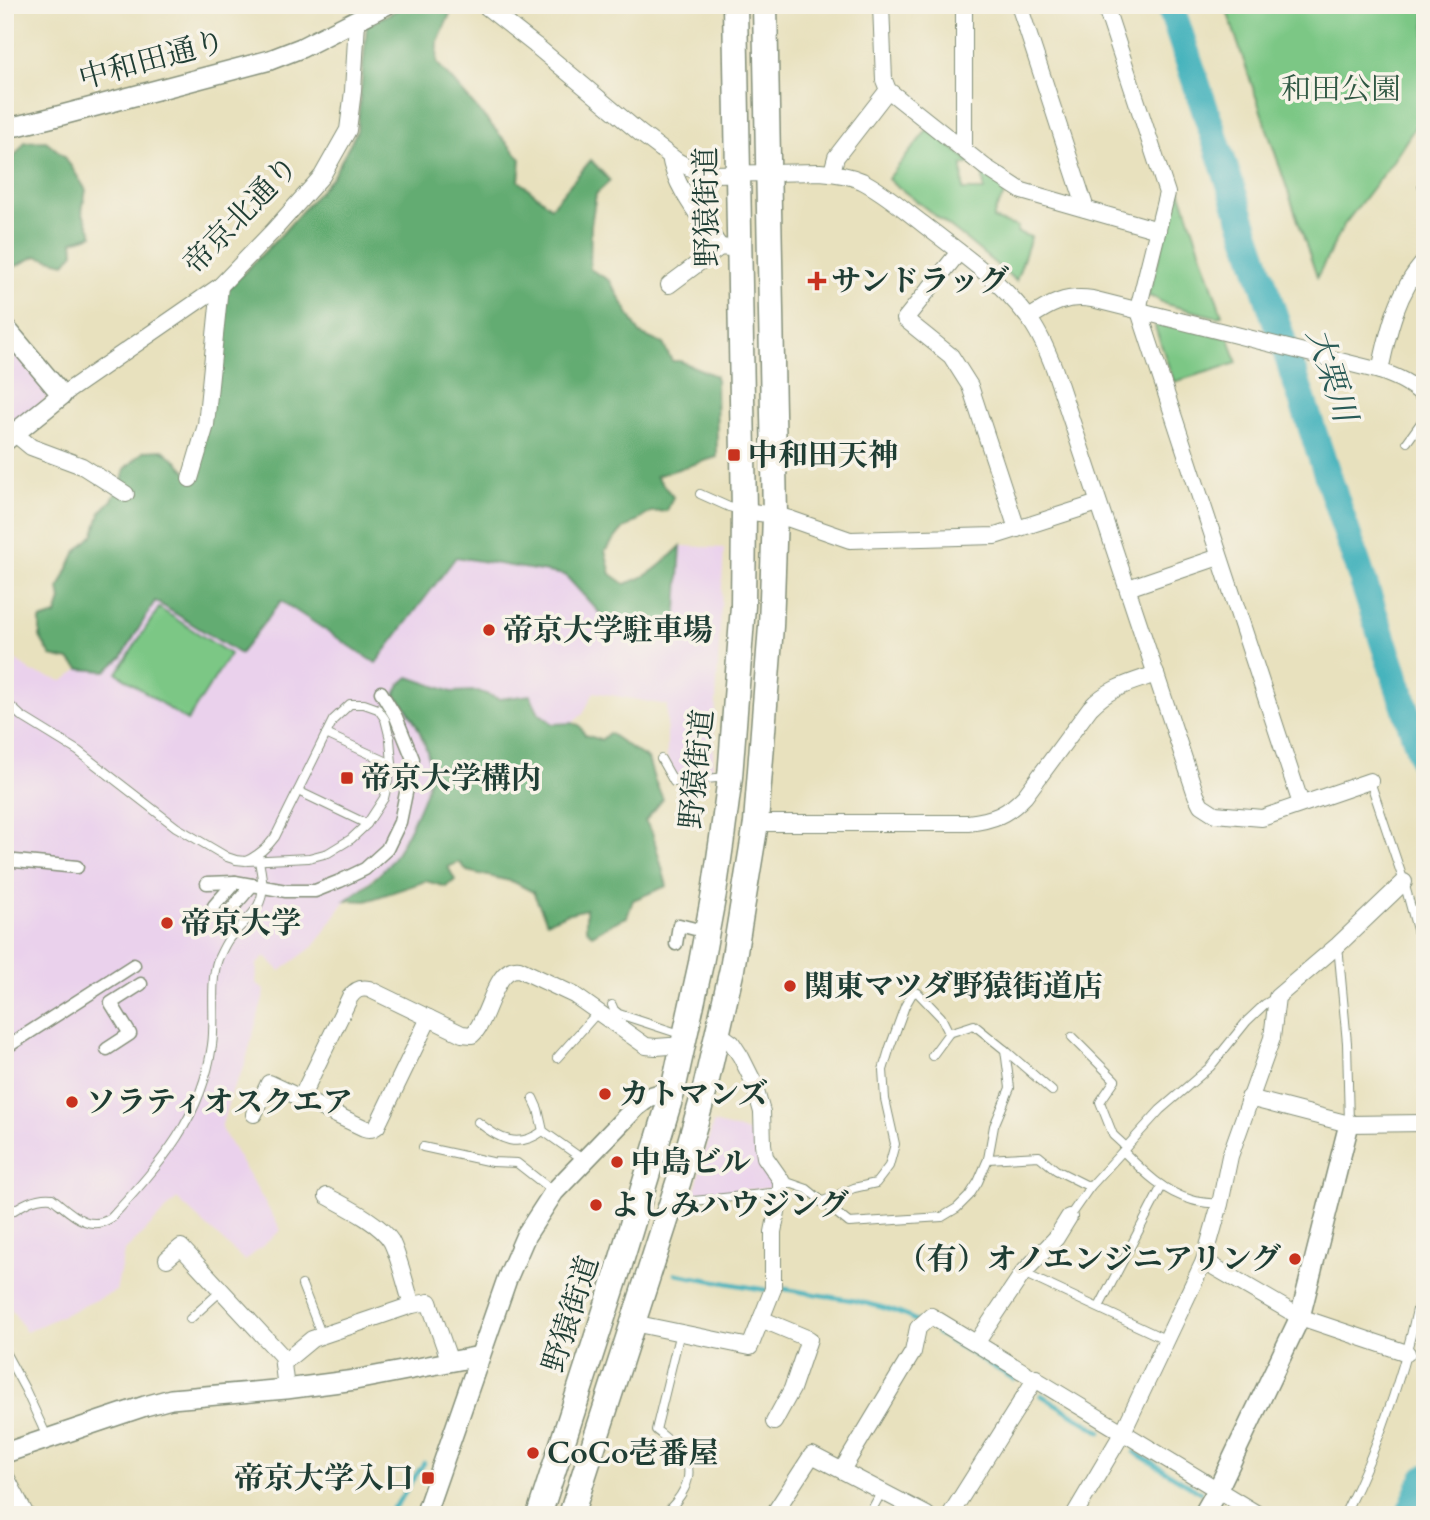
<svg xmlns="http://www.w3.org/2000/svg" width="1430" height="1520" font-family="Cardo,'Noto Serif JP',serif">
<style>
.built{fill:#ead1ec}
.green{fill:#7bc785;stroke:#4d825c;stroke-width:2}
.forest{fill:#64ac72;stroke:#427453;stroke-width:2}
.lines{fill:none;stroke-linecap:round;stroke-linejoin:round}
.stream{stroke:#41b1bb;stroke-width:4.5}
.river{stroke:#41b1bb;stroke-width:28}
.service-casing{stroke:#848f79;stroke-width:10}
.pedestrian-casing{stroke:#848f79;stroke-width:15}
.minor-casing{stroke:#848f79;stroke-width:18}
.tertiary-casing{stroke:#848f79;stroke-width:22}
.primary-casing{stroke:#848f79;stroke-width:27}
.service{stroke:#fff;stroke-width:8}
.pedestrian{stroke:#fff;stroke-width:12}
.minor{stroke:#fff;stroke-width:16}
.tertiary{stroke:#fff;stroke-width:19}
.primary{stroke:#fff;stroke-width:24}
.poi-dot{fill:#c8321e;stroke:#f7f3e8;stroke-width:2.5}
.labels{text-anchor:middle;dominant-baseline:central;stroke-width:7;stroke-linejoin:round;paint-order:stroke}
.street-label{font-size:30px;fill:#1f3d34;stroke:#f7f3e8}
.park-label{font-size:30px;fill:#315944;stroke:#f7f3e8}
.poi-label{font-size:30px;font-weight:bold;fill:#1f3d34;stroke:#f7f3e8;text-anchor:start}
.water-label{font-size:32px;font-style:italic;fill:#285a56;stroke:#f7f3e8}
</style>
<rect width="100%" height="100%" fill="#f7f3e8"/>
<filter id="ink" filterUnits="userSpaceOnUse"><feTurbulence type="fractalNoise" baseFrequency=".0143" numOctaves="2"/><feDisplacementMap in="SourceGraphic" scale="14" xChannelSelector="R" yChannelSelector="G"/><feConvolveMatrix kernelMatrix="1 2 1 2 8 2 1 2 1" color-interpolation-filters="sRGB"/></filter>
<filter id="wash" filterUnits="userSpaceOnUse"><feTurbulence type="fractalNoise" baseFrequency=".00686" numOctaves="4" result="noise"/><feDisplacementMap in="SourceGraphic" scale="28" xChannelSelector="R" yChannelSelector="G"/><feGaussianBlur stdDeviation="1.57" result="paint"/><feColorMatrix in="noise" values="0 0 0 0 0 0 0 0 0 0 0 0 0 0 0 0 0 1.4 0 .05"/><feComposite in="paint" operator="in"/></filter>
<g filter="url(#wash)">
<rect width="100%" height="100%" fill="#e8e1be"/>
<!-- built -->
<g class="built">
<polygon points="5,339 51,395 5,433"/>
<polygon points="681,546 724,548 712,775 676,775 667,758 667,705 594,692 583,714 572,723 554,724 539,713 529,695 499,699 478,691 452,692 410,677 395,695 405,704 414,722 427,751 430,774 421,803 406,835 387,866 346,900 314,946 280,971 265,956 257,964 256,983 265,991 244,1067 231,1093 221,1128 281,1230 245,1261 177,1199 124,1252 116,1291 26,1332 5,1299 5,653 32,672 63,681 80,669 106,671 122,657 155,601 281,601 376,662 456,557 565,575 607,621 676,625"/>
<polygon points="713,1123 760,1135 777,1188 694,1193"/>
</g>
<!-- green -->
<g class="green">
<polygon points="1225,5 1425,5 1425,112 1393,161 1344,225 1317,277"/>
<polygon points="928,129 972,163 962,165 963,190 984,190 983,172 1008,189 996,209 993,219 1018,227 1017,232 1031,237 1016,281 968,241 888,179"/>
<polygon points="1180,190 1222,315 1217,317 1165,304 1155,298 1148,296 1167,228 1165,226 1176,191"/>
<polygon points="1159,322 1229,338 1237,363 1174,382 1155,327"/>
<polygon points="159,608 230,654 187,721 117,673"/>
</g>
<!-- forest -->
<g class="forest">
<path d="M 407,5 L 454,5 L 438,41 L 437,63 L 521,159 L 519,181 L 551,207 L 591,160 L 610,181 L 596,194 L 591,225 L 590,269 L 610,281 L 640,334 L 663,344 L 672,361 L 680,361 L 716,376 L 717,457 L 656,476 L 673,497 L 667,511 L 651,512 L 621,531 L 605,551 L 611,574 L 625,584 C 651,576 662,564 681,546 L 676,626 L 607,621 L 565,575 L 456,557 L 376,663 L 281,601 L 240,654 L 155,601 L 122,657 L 106,671 L 80,669 L 69,660 L 51,656 L 40,637 L 40,620 L 56,615 L 61,600 L 59,588 L 75,553 L 94,534 L 101,511 L 112,500 L 122,481 L 125,469 L 144,451 L 163,450 L 179,463 L 194,481 L 223,294 L 281,235 L 333,176 L 357,131 L 367,25 Z"/>
<polygon points="46,141 65,157 86,190 82,211 93,235 73,241 74,253 65,263 36,256 14,267 5,266 5,181 9,177 13,158 25,142"/>
<path d="M 409,677 L 452,692 L 478,691 L 499,699 L 530,695 L 539,713 L 553,724 L 572,723 L 579,725 L 585,735 L 601,740 L 609,733 L 632,749 L 648,759 L 654,779 L 663,799 L 645,821 L 652,832 L 667,886 L 633,900 L 627,917 L 613,923 L 592,935 L 586,928 L 586,909 L 566,914 L 547,922 L 533,892 L 514,882 L 467,871 L 459,862 L 448,867 L 455,880 L 446,887 L 426,881 L 366,901 L 346,900 C 359,890 378,878 388,865 C 400,850 430,791 430,772 C 431,750 412,710 395,695 L 400,684 Z"/>
</g>
<g class="lines">
<!-- stream -->
<g class="stream">
<polyline points="676,1274 766,1290"/>
<path d="M 785,1289 C 826,1297 882,1301 918,1322"/>
<polyline points="937,1333 1014,1379"/>
<polyline points="1041,1395 1101,1432"/>
<polyline points="1134,1452 1200,1492"/>
<polyline points="1232,1512 1237,1515"/>
<polyline points="385,1515 397,1504 424,1463"/>
</g>
<!-- river -->
<g class="river">
<polyline points="1170,5 1425,766"/>
<polyline points="1409,1515 1425,1478"/>
</g>
</g>
</g>
<g filter="url(#ink)">
<g class="lines">
<!-- service casing -->
<g class="service-casing">
<g id="service">
<polyline points="1422,186 1425,188"/>
<polyline points="1407,442 1425,417"/>
<polyline points="700,494 729,507 741,510"/>
<path d="M 5,701 L 21,716 L 78,751 L 176,827 L 227,857 L 236,860 L 246,861 L 309,858 L 328,853 L 351,839 L 367,824 L 384,798 L 392,764 L 390,739 L 385,719 L 378,709 L 364,704 L 350,704 L 333,720 L 275,837 C 267,848 259,855 246,861"/>
<polyline points="326,734 392,764"/>
<polyline points="661,759 674,782 727,777"/>
<polyline points="1370,781 1404,882 1425,959"/>
<polyline points="298,791 367,824"/>
<polyline points="1338,945 1347,1043 1349,1124"/>
<polyline points="612,1005 614,1010 619,1014 674,1032 684,1031"/>
<polyline points="1072,1037 1115,1080 1100,1102 1113,1135 1126,1147"/>
<polyline points="1005,1050 1052,1091"/>
<polyline points="557,1058 598,1012"/>
<polyline points="533,1098 538,1109 543,1131 584,1160"/>
<path d="M 478,1122 C 500,1140 518,1149 543,1131"/>
<polyline points="423,1147 492,1162 517,1163 554,1192"/>
<path d="M 1123,1151 C 1143,1171 1163,1192 1192,1200 C 1201,1203 1211,1203 1220,1204"/>
<polyline points="988,1159 1039,1156 1056,1170 1090,1187"/>
<polyline points="781,1180 807,1189 849,1223 942,1217 957,1208 969,1196 978,1182 988,1159 994,1126 1010,1088 1005,1050 974,1025 949,1033 932,1056"/>
<polyline points="821,1202 854,1188 876,1183 889,1166 895,1144 885,1099 883,1070 890,1047 905,1006 913,992 918,993 941,1017 949,1033"/>
<polyline points="674,1203 781,1192"/>
<path d="M 5,1216 C 20,1206 34,1196 52,1198 C 70,1212 88,1233 111,1218 C 159,1165 202,1119 212,1045 C 216,1018 209,984 218,959 C 221,953 224,946 228,940 C 239,925 260,913 262,893 C 264,881 260,868 258,856"/>
<polyline points="1069,1217 1090,1187 1160,1110 1210,1067 1247,1021 1265,1004 1277,997"/>
<polyline points="1023,1273 1167,1340"/>
<polyline points="302,1285 322,1336"/>
<polyline points="1099,1307 1162,1186"/>
<polyline points="190,1319 221,1291"/>
<polyline points="5,1352 25,1389 48,1439"/>
<path d="M 663,1515 C 679,1501 697,1478 684,1457 C 677,1446 666,1438 656,1430 L 680,1332"/>
<polyline points="869,1515 882,1491"/>
<path d="M 1344,1515 C 1383,1438 1410,1355 1425,1270"/>
</g>
</g>
<!-- pedestrian casing -->
<g class="pedestrian-casing">
<g id="pedestrian">
<polyline points="5,860 77,867"/>
<polyline points="207,883 235,882 286,891 315,891 340,881 365,869 387,849 400,822 413,759 396,717 381,692"/>
<polyline points="214,906 235,882"/>
<polyline points="229,912 252,885"/>
<polyline points="676,944 679,925 695,929"/>
<polyline points="5,1048 134,965"/>
<polyline points="107,1049 130,1034 111,1003 141,984"/>
</g>
</g>
<!-- minor casing -->
<g class="minor-casing">
<g id="minor">
<path d="M 484,5 L 535,45 L 640,133 L 677,161 L 688,167 L 711,174 L 820,172 C 834,173 849,175 862,181 C 884,192 903,209 923,224 C 959,252 999,279 1027,316 C 1039,331 1047,350 1054,368 L 1196,795 L 1201,805 L 1215,814 L 1262,818 L 1370,781"/>
<polyline points="881,5 884,80 888,90 985,167 1022,191 1158,230"/>
<polyline points="964,5 964,150"/>
<polyline points="1019,5 1086,209"/>
<polyline points="1105,5 1167,193 1140,301 1139,311 1301,804"/>
<path d="M 670,156 C 674,187 703,221 720,247"/>
<polyline points="832,172 836,157 888,90"/>
<polyline points="959,252 905,319 951,356 970,386 1017,529"/>
<polyline points="669,285 720,247 730,248"/>
<path d="M 1029,318 C 1050,304 1066,295 1092,299 L 1380,371 C 1397,377 1411,383 1425,397"/>
<path d="M 1380,371 C 1388,332 1397,291 1425,261"/>
<polyline points="62,395 220,286 273,231 322,176 348,130 353,91 357,21"/>
<polyline points="14,433 31,447 82,466 126,494"/>
<polyline points="190,479 206,425 220,286"/>
<polyline points="744,511 775,515 790,519 850,540 995,536 1098,503"/>
<polyline points="1128,588 1219,557"/>
<path d="M 756,823 L 968,823 C 993,820 1007,815 1025,796 L 1090,708 C 1110,687 1130,683 1156,674"/>
<path d="M 301,1098 L 350,997 C 355,990 360,987 369,989 L 462,1034 L 472,1035 C 489,1021 494,966 519,969 L 574,995 L 646,1046 L 656,1047 L 684,1045"/>
<polyline points="1249,1098 1349,1124 1425,1123"/>
<path d="M 254,1114 L 269,1083 L 364,1128 C 369,1130 372,1130 377,1126 L 429,1018"/>
<path d="M 327,1196 C 345,1206 380,1223 391,1241 C 399,1256 406,1287 412,1305"/>
<polyline points="167,1259 181,1247 282,1356 286,1389"/>
<polyline points="1204,1261 1300,1317 1407,1353"/>
<polyline points="761,1319 809,1339 792,1389 774,1422"/>
<polyline points="633,1323 750,1347 773,1289 773,1232 781,1192 781,1180 765,1157 763,1144 762,1112 753,1081 741,1057 732,1043 718,1033"/>
<polyline points="977,1342 1023,1273 1056,1238 1069,1217"/>
<polyline points="283,1363 312,1339 374,1318 412,1305 429,1302 450,1362"/>
<polyline points="842,1470 913,1352 918,1328 931,1316 1259,1515"/>
<polyline points="5,1475 26,1515"/>
<polyline points="773,1515 812,1455 927,1515"/>
<polyline points="950,1515 1036,1378"/>
<polyline points="1074,1515 1123,1432 1204,1261 1220,1204 1230,1156 1272,1038 1277,997 1338,945 1404,882"/>
</g>
</g>
<!-- tertiary casing -->
<g class="tertiary-casing">
<g id="tertiary">
<polyline points="5,128 17,126 62,115 270,60 301,48 386,5"/>
<polyline points="5,327 62,395 5,441"/>
<polyline points="5,1453 145,1406 171,1399 286,1389 355,1380 480,1356"/>
<polyline points="425,1515 507,1279 526,1235 554,1192 636,1107 649,1097 673,1090"/>
<polyline points="1203,1515 1218,1489 1300,1317 1349,1124"/>
</g>
</g>
<!-- primary casing -->
<g class="primary-casing">
<g id="primary">
<polyline points="539,1515 618,1271 673,1090 701,963 714,893 722,838 730,777 743,606 744,511 735,5"/>
<polyline points="571,1515 679,1180 704,1093 732,969 756,823 771,626 775,515 765,5"/>
</g>
</g>
<!-- service -->
<use href="#service" class="service"/>
<!-- pedestrian -->
<use href="#pedestrian" class="pedestrian"/>
<!-- minor -->
<use href="#minor" class="minor"/>
<!-- tertiary -->
<use href="#tertiary" class="tertiary"/>
<!-- primary -->
<use href="#primary" class="primary"/>
</g>
</g>
<!-- markers -->
<g class="poi-dot">
<path d="M813.5 270.5h7v7h7v7h-7v7h-7v-7h-7v-7h7z"/>
<rect x="727" y="448" width="14" height="14" rx="3.5"/>
<circle cx="489" cy="630" r="7"/>
<rect x="340" y="771" width="14" height="14" rx="3.5"/>
<circle cx="167" cy="923" r="7"/>
<circle cx="790" cy="986" r="7"/>
<circle cx="605" cy="1094" r="7"/>
<circle cx="72" cy="1102" r="7"/>
<circle cx="617" cy="1162" r="7"/>
<circle cx="596" cy="1205" r="7"/>
<circle cx="1295" cy="1259" r="7"/>
<circle cx="533" cy="1453" r="7"/>
<rect x="421" y="1471" width="14" height="14" rx="3.5"/>
</g>
<g class="labels">
<!-- street labels -->
<g class="street-label">
<text transform="translate(152 60) rotate(-15)">中和田通り</text>
<text transform="translate(707 207) rotate(-91)">野猿街道</text>
<text transform="translate(241 215) rotate(-46)">帝京北通り</text>
<text transform="translate(697 769) rotate(-84)">野猿街道</text>
<text transform="translate(571 1314) rotate(-72)">野猿街道</text>
</g>
<!-- park labels -->
<g class="park-label">
<text x="1341" y="89">和田公園</text>
</g>
<!-- poi labels -->
<g class="poi-label">
<text x="831" y="281">サンドラッグ</text>
<text x="748" y="455">中和田天神</text>
<text x="503" y="630">帝京大学駐車場</text>
<text x="361" y="778">帝京大学構内</text>
<text x="181" y="923">帝京大学</text>
<text x="804" y="986">関東マツダ野猿街道店</text>
<text x="619" y="1094">カトマンズ</text>
<text x="86" y="1102">ソラティオスクエア</text>
<text x="631" y="1162">中島ビル</text>
<text x="610" y="1205">よしみハウジング</text>
<text x="1281" y="1259" text-anchor="end">（有）オノエンジニアリング</text>
<text x="547" y="1453">CoCo壱番屋</text>
<text x="414" y="1478" text-anchor="end">帝京大学入口</text>
</g>
<!-- water labels -->
<g class="water-label">
<text transform="translate(1331 375) rotate(72)">大栗川</text>
</g>
</g>
<!-- margin -->
<rect width="1430" height="1520" fill="none" stroke="#f7f3e8" stroke-width="28"/>
</svg>
